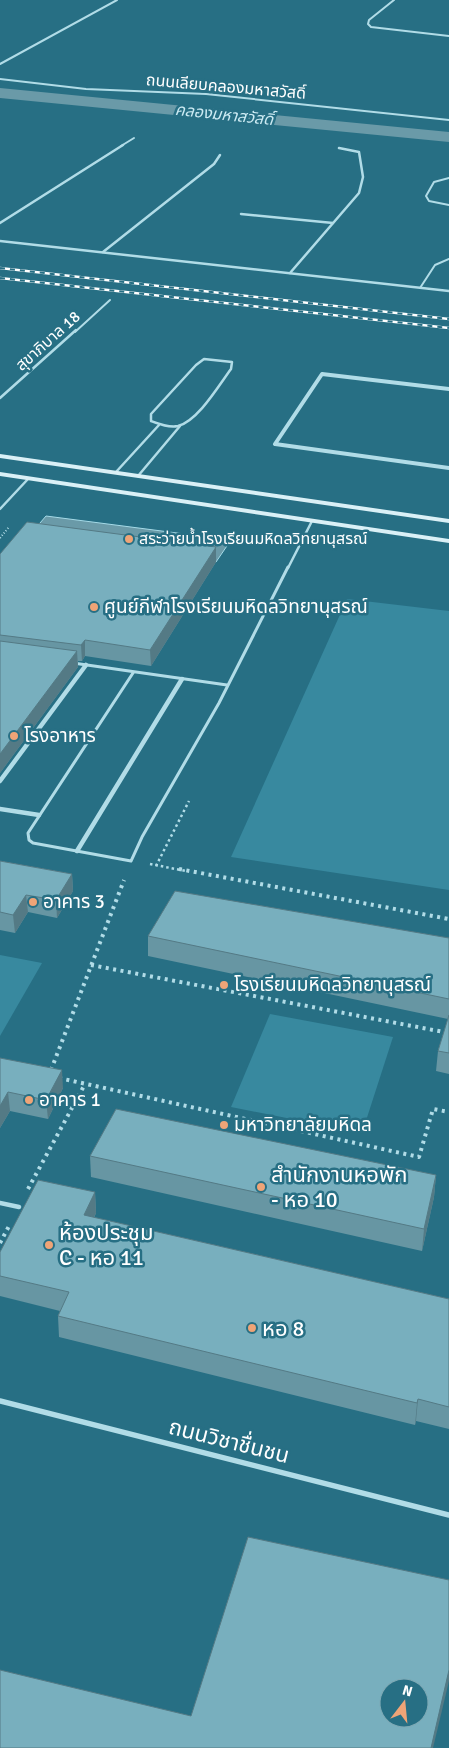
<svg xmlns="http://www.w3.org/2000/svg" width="449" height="1748" font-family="Signika,'Noto Sans Thai',sans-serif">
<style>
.green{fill:#38899f}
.water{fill:#6a9aa8;stroke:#a5dae7}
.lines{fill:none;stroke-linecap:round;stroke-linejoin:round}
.canal{fill:#6a9aa8;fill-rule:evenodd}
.path-far2{stroke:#b1dce7;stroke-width:2;stroke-dasharray:1 2;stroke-linecap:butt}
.path-far1{stroke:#b1dce7;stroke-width:2.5;stroke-dasharray:2.5 3;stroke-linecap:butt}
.path{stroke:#b1dce7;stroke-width:4;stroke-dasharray:3 4.5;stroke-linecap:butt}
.lane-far4{stroke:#b1dce7;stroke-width:2}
.lane-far3{stroke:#b1dce7;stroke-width:2.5}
.lane-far2{stroke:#b1dce7;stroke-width:3}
.lane-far1{stroke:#b1dce7;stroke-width:4.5}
.lane{stroke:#b1dce7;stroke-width:5.5}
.street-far3{stroke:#b1dce7;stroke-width:2}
.street-far2{stroke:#b1dce7;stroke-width:2.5}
.street-far1{stroke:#b1dce7;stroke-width:4}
.street{stroke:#b1dce7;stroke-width:4.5}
.secondary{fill:#daf0f6;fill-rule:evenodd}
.rail-casing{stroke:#fff;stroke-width:2.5}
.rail{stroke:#276f84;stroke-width:2;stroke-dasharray:5;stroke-linecap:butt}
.wall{fill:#6796a3}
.shaded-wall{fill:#547a85}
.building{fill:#78afbe;stroke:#547a85;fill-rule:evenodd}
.poi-dot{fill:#efa477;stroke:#276f84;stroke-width:2}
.labels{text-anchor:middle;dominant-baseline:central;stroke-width:5;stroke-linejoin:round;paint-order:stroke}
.far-street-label{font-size:16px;fill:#fff;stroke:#276f84}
.far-water-label{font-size:16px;font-style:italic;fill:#cdebf3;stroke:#276f84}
.far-poi-label{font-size:16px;fill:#fff;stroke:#276f84;text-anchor:start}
.poi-label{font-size:19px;fill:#fff;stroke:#276f84;text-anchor:start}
.near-poi-label{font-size:22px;fill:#fff;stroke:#276f84;text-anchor:start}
.near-street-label{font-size:22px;fill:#fff;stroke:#276f84}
</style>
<rect width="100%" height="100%" fill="#276f84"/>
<!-- green -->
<g class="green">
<polygon points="347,599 449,611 449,890 231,857"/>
<polygon points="0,955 42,963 0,1036"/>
<polygon points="270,1014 393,1037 362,1133 231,1107"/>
</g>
<!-- water -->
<polygon class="water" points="46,516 231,540 216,562 28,537"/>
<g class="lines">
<!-- canal -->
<polygon class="canal" points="0,88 449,132 449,142 0,98"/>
<!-- path-far2 -->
<polyline class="path-far2" points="0,538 9,527"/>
<!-- path-far1 -->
<g class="path-far1">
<polyline points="150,864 186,871"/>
<polyline points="156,866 189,801"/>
</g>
<!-- path -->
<g class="path">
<polyline points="179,869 449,919"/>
<polyline points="91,965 449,1033"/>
<polyline points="51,1070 124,880"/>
<polyline points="59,1078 419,1157 433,1109 449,1112"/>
<polyline points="28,1189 85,1084"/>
<polyline points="0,1243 9,1226"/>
</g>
<!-- lane-far4 -->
<g class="lane-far4">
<polyline points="449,178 434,182 426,196 429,201 449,205"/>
<polyline points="420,288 435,265 449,259"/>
<polyline points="75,332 110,300"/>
</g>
<!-- lane-far3 -->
<g class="lane-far3">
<path d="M 204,359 L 232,362 L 231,369 C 219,385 198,421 178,426 C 169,428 159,424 151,421 L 151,414 L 196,365 Z"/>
<polyline points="0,398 76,330"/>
<polyline points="116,472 159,425"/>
<polyline points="138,476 180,426"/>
<polyline points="0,509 28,479"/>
<polyline points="288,568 312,521"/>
</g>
<!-- lane-far2 -->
<g class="lane-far2">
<polyline points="73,663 227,685"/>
<polyline points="133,673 28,833 29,840 33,843 131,861 142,837 219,703 288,567"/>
</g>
<!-- lane-far1 -->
<polyline class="lane-far1" points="0,1203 19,1207"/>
<!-- lane -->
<polyline class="lane" points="0,1401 449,1515"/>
<!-- street-far3 -->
<g class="street-far3">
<polyline points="394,0 369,20 368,24 371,27 449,36"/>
<polyline points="0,64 117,0"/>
<polyline points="0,79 86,89 206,94 449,120"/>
<polyline points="121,146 134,138"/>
</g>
<!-- street-far2 -->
<g class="street-far2">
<polyline points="241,214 333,223"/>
<polyline points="0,223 123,145"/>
<polyline points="0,241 449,291"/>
<polyline points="103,252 214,164 220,155"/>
<polyline points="290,273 359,193 363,177 359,152 339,148"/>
</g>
<!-- street-far1 -->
<polyline class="street-far1" points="449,389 322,374 275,444 449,468"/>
<!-- street -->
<g class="street">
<polyline points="0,781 86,665"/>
<polyline points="0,809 39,815"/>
<polyline points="77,851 182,679"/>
</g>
<!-- secondary -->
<g class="secondary">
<polygon points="0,454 449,519 449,523 0,458"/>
<polygon points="0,472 449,539 449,543 0,476"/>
</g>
<!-- rail casing -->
<g class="rail-casing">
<g id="rail">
<polyline points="0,268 449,319"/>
<polyline points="0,278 449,328"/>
</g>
</g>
<!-- rail -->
<use href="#rail" class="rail"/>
</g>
<!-- wall -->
<g class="wall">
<polygon points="0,554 216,562 151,666 85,656 82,661 78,661 78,667 0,773"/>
<polygon points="0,861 72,874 73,891 57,918 28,912 15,933 0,930"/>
<polygon points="148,936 449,938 449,1074 436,1071 438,1051 448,1019 148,956"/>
<polygon points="0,1058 63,1088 48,1119 10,1111 0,1128"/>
<polygon points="90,1156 436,1175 434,1197 422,1251 91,1177"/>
<polygon points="95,1192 96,1213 94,1218 449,1299 449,1429 416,1421 415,1425 59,1337 58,1316 60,1311 0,1296 0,1252"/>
</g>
<!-- shaded-wall -->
<g class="shaded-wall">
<polygon points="216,547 216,562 151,666 150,650"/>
<polygon points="85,640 85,656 82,661 81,645"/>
<polygon points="77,651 78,667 0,773 0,754"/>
<polygon points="72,874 73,891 57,918 56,900"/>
<polygon points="26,895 28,912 15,933 13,915"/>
<polygon points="62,1070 63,1088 48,1119 46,1100"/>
<polygon points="8,1092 10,1111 0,1128 0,1106"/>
<polygon points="436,1175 434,1197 422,1251 424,1229"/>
<polygon points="95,1192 96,1213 85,1236 84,1215"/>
<polygon points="418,1399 416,1421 415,1425 417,1403"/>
<polygon points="449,1670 449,1681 433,1748 431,1748"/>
</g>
<!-- building -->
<g class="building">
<polygon points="27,522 216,547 150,650 85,640 81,645 0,635 0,554"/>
<polygon points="0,641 77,651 0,754"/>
<polygon points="0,861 72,874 56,900 26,895 13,915 0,912"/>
<polygon points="175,891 449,938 449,999 148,936"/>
<polygon points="449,1015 449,1053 438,1051"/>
<polygon points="0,1058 62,1070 46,1100 8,1092 0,1106"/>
<polygon points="116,1109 436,1175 424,1229 90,1156"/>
<polygon points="38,1180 95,1192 84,1215 449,1299 449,1407 418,1399 417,1403 58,1316 69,1292 0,1276 0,1252"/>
<path d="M 248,1537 L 449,1580 L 449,1670 L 431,1748 L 0,1748 L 0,1670 L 191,1716 ZM 389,1688 L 419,1688 L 419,1718 L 389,1718 Z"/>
</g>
<!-- markers -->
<g class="poi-dot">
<circle cx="129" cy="539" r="5"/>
<circle cx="94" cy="607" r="5"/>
<circle cx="14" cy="736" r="5"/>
<circle cx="33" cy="902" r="5"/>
<circle cx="224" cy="985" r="5"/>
<circle cx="29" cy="1100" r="5"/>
<circle cx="224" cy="1125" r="5"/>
<circle cx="261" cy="1187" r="5"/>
<circle cx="49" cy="1245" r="5"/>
<circle cx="252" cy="1328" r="5"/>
</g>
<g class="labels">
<!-- far-street labels -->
<g class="far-street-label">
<text transform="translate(226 87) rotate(5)">ถนนเลียบคลองมหาสวัสดิ์</text>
<text transform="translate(48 341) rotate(-42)">สุขาภิบาล 18</text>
</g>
<!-- far-water labels -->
<g class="far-water-label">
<text transform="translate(224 115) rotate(6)">คลองมหาสวัสดิ์</text>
</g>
<!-- far-poi labels -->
<g class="far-poi-label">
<text x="139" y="539">สระว่ายน้ำโรงเรียนมหิดลวิทยานุสรณ์</text>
</g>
<!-- poi labels -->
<g class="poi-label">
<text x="104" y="607">ศูนย์กีฬาโรงเรียนมหิดลวิทยานุสรณ์</text>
<text x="24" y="736">โรงอาหาร</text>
<text x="43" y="902">อาคาร 3</text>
<text x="234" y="985">โรงเรียนมหิดลวิทยานุสรณ์</text>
<text x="39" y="1100">อาคาร 1</text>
<text x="234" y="1125">มหาวิทยาลัยมหิดล</text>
</g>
<!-- near-poi labels -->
<g class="near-poi-label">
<text x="271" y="1174">สำนักงานหอพัก<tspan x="271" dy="25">- หอ 10</tspan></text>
<text x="59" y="1232">ห้องประชุม<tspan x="59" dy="25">C - หอ 11</tspan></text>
<text x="262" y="1328">หอ 8</text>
</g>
<!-- near-street labels -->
<g class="near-street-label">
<text transform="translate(229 1441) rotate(14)">ถนนวิชาชื่นชน</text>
</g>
</g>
<!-- north arrow -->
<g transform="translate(404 1703) rotate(16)"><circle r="24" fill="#276f84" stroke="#7da9b5"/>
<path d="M0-4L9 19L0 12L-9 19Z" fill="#efa477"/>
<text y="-8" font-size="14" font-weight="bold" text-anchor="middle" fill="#ffffff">N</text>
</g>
</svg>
